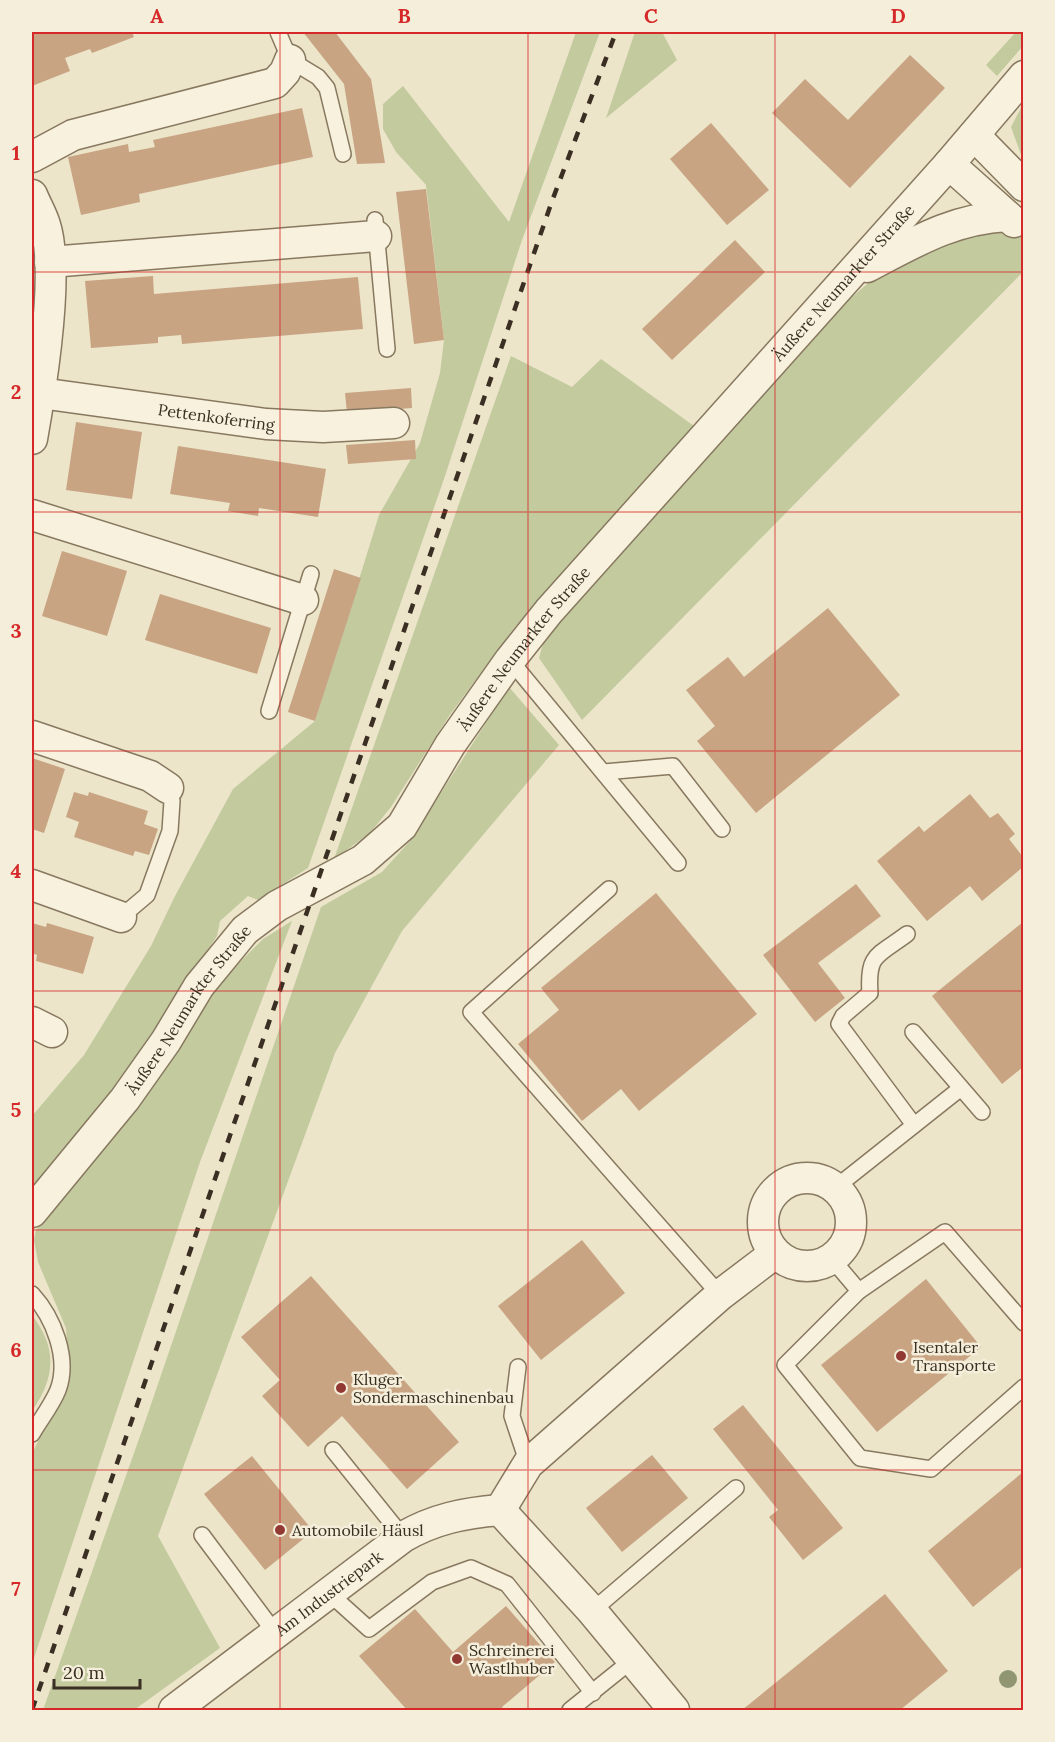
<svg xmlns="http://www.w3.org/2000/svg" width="1055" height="1742" font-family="Lora,serif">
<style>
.green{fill:#c2ca9e}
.building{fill:#c8a483}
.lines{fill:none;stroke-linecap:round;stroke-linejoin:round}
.service-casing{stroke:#887860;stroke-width:18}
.minor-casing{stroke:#887860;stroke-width:33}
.service{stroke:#f7f1dd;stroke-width:15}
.minor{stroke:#f7f1dd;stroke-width:30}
.rail{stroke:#3a2f22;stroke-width:4.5;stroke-dasharray:10 10;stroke-linecap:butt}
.tree{fill:#919672}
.grid{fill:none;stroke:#d62828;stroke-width:1.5;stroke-opacity:0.55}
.poi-dot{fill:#933933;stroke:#f4eeda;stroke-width:2}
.labels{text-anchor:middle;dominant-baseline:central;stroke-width:5;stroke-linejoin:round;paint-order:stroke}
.street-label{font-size:16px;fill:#3a2f22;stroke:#f4eeda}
.poi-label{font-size:16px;fill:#3a2f22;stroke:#f4eeda;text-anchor:start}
.neatline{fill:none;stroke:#d62828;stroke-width:2}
.grid-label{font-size:20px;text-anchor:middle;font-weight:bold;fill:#d62828}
</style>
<rect width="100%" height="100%" fill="#ece5ca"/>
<!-- green -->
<g class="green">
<polygon points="576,32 600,32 522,240 444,479 308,868 258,900 248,896 220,921 217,936 105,1105 32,1190 32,1116 84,1055 151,946 175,896 233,789 315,721 379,515 420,443 440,373 444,340 426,185 396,152 383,129 383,104 403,86 509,222"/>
<polygon points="635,32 662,32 677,60 606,118"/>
<polygon points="1016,32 1023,32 1023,46 997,76 986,65"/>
<polygon points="1023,104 1023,160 1011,127"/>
<path d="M 1016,231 L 1023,237 L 1023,272 L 582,720 L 539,658 L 544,640 C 614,558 685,478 757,399 C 805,346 852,285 916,251 C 955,230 973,232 1016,231 Z"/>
<polygon points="511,356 572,387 601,359 694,426 514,628 449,716 391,807 370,833 334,859"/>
<polygon points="509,687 559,745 402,931 335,1053 158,1536 220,1648 134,1710 43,1710 145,1422 321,907 382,872 410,841"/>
<polygon points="292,921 200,1162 32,1664 32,1454 69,1375 66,1328 38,1262 34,1240 36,1230 147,1096 195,1018 224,978 263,939"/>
<path d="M 32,1315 C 57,1348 56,1376 32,1411 Z"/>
</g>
<!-- building -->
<g class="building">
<polygon points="32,32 132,32 134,37 92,53 90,49 65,58 70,71 32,86"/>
<polygon points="303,32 335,32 371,79 385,163 357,164 344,84"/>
<polygon points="910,55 945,88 850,188 772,113 805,79 848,120"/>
<polygon points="302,108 313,157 139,194 140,202 81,215 68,157 128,144 129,152 155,147 153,140"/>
<polygon points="711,123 769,190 727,225 670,159"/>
<polygon points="426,189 444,340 414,344 396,192"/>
<polygon points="735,240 765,272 672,360 642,329"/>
<polygon points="153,276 154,294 358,277 363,329 182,344 181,335 158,337 158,343 91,348 85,281"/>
<polygon points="411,388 412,408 347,413 345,393"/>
<polygon points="76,422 142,432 132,499 66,490"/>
<polygon points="415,440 416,459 348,464 346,445"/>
<polygon points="178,446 326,469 318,517 259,508 258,516 228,511 230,503 170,494"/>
<polygon points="62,551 127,571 107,636 42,616"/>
<polygon points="334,569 361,578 315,721 288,712"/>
<polygon points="160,594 271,628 257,674 145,640"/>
<polygon points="828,608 900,695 756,813 697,741 715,726 686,690 728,657 744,677"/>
<polygon points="32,758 65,769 44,833 32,829"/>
<polygon points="74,792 88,796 89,792 148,811 144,824 158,829 149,855 135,851 133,856 74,837 79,822 66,817"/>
<polygon points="970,794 990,818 998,813 1015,834 1009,839 1023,857 1023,867 982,901 970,886 927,921 877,861 919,826 924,832"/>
<polygon points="856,884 881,916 818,963 845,998 815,1022 763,955"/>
<polygon points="656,893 757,1014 639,1111 621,1089 582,1121 518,1044 559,1010 541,988"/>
<polygon points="1023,922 1023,1067 1002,1084 932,996"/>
<polygon points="32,923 46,927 47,923 94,937 83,974 36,961 37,955 32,953"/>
<polygon points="582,1240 625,1293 541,1360 498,1306"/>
<polygon points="311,1276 459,1442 407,1489 342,1416 308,1447 262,1396 280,1380 241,1337"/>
<polygon points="926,1279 981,1347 877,1432 821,1365"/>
<polygon points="743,1405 843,1528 803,1560 769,1517 778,1510 713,1429"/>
<polygon points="652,1455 688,1498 622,1552 586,1508"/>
<polygon points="252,1456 313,1531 265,1570 204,1494"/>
<polygon points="1023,1472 1023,1566 973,1607 928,1551"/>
<polygon points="885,1594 948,1671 900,1710 742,1710"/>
<polygon points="506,1606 555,1662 502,1707 505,1710 407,1710 359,1656 415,1609 453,1652"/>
</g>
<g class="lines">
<!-- service casing -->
<g class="service-casing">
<g id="service">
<polyline points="278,32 290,60 318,77 327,88 343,154"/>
<polyline points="375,220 387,349"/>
<polyline points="510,660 678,863"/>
<polyline points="269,711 311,574"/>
<polyline points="604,772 673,766 722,829"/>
<polyline points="609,889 471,1012 720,1295"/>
<polyline points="121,917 147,895 170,831 172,801 168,788"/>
<path d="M 907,934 C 878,956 867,953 870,993 L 843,1016 L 839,1024 L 914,1125"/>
<polyline points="913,1032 982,1112"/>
<polyline points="835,1188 961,1088"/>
<polyline points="832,1259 859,1291"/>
<path d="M 32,1294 C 53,1317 70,1358 58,1390 C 52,1405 40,1420 32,1434"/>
<polyline points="1024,1323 945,1232 859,1291 785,1365 860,1458 931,1469 1024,1387"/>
<polyline points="518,1367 512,1416 528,1464"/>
<polyline points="333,1450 403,1537"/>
<polyline points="202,1535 276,1634"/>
<polyline points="330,1594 369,1629 432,1582 471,1568 507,1584 593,1693"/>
<polyline points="592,1611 736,1488"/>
<polyline points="570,1710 631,1661"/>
</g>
</g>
<!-- minor casing -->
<g class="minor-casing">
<g id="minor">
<polyline points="974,135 1024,186"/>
<polyline points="32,157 73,135 275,83 285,72 290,60"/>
<polyline points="949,164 1014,222"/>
<path d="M 32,195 C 36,205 42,215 45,225 C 60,272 41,388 32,439"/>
<polyline points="50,262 376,236"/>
<path d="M 867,267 C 915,242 952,219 1007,216"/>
<path id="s1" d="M 40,393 L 266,424 L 323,427 L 394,423"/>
<polyline points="32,515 303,600"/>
<polyline points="32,736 150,776 168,788"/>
<polyline points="32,885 121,917"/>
<polyline points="32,1022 52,1032"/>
<circle cx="807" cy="1222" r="44"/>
<path id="s2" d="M 32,1212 L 125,1099 L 166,1041 L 199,986 L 245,930 L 277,906 L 363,860 L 402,826 L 450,745 L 510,660 L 549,611 L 949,164 L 1024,76"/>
<polyline points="500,1510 528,1464 720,1295 774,1254"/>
<path id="s3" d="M 174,1710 L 403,1537 C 434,1519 464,1513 500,1510 L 592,1611 L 674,1710"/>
</g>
</g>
<!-- service -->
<use href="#service" class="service"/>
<!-- minor -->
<use href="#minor" class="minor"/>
<!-- rail -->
<polyline class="rail" points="32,1710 552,201 616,32"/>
</g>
<!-- trees -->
<circle class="tree" cx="1008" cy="1679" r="9"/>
<!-- grid -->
<path class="grid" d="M 280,32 L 280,1710M 528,32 L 528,1710M 775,32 L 775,1710M 32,272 L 1024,272M 32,512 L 1024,512M 32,751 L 1024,751M 32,991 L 1024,991M 32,1230 L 1024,1230M 32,1470 L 1024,1470"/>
<!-- markers -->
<g class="poi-dot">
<circle cx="901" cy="1356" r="6"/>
<circle cx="341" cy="1388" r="6"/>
<circle cx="280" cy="1530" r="6"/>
<circle cx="457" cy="1659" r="6"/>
</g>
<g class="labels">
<!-- street labels -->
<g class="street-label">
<text stroke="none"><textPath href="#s2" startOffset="1245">Äußere Neumarkter Straße</textPath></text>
<text stroke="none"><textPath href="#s1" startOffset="178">Pettenkoferring</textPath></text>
<text stroke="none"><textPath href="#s2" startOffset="759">Äußere Neumarkter Straße</textPath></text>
<text stroke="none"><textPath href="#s2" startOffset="256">Äußere Neumarkter Straße</textPath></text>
<text stroke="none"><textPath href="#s3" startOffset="194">Am Industriepark</textPath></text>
</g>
<!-- poi labels -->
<g class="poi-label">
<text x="913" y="1347">Isentaler<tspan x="913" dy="18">Transporte</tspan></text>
<text x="353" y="1379">Kluger<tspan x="353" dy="18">Sondermaschinenbau</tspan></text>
<text x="292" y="1530">Automobile Häusl</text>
<text x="469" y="1650">Schreinerei<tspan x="469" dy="18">Wastlhuber</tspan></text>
</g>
</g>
<!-- border -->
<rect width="1055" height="1742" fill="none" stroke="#f4eeda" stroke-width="66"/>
<!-- scale -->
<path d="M54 1679v9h86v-9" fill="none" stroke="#3a2f22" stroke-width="3"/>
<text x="63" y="1679" font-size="18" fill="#3a2f22" stroke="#f4eeda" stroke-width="4.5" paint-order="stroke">20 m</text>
<rect x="33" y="33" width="989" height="1676" class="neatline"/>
<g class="grid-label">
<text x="157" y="23">A</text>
<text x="404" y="23">B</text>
<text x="651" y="23">C</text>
<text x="898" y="23">D</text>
<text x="16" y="160">1</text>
<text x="16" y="399">2</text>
<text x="16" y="638">3</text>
<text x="16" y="878">4</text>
<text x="16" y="1117">5</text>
<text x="16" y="1357">6</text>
<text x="16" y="1596">7</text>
</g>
</svg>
